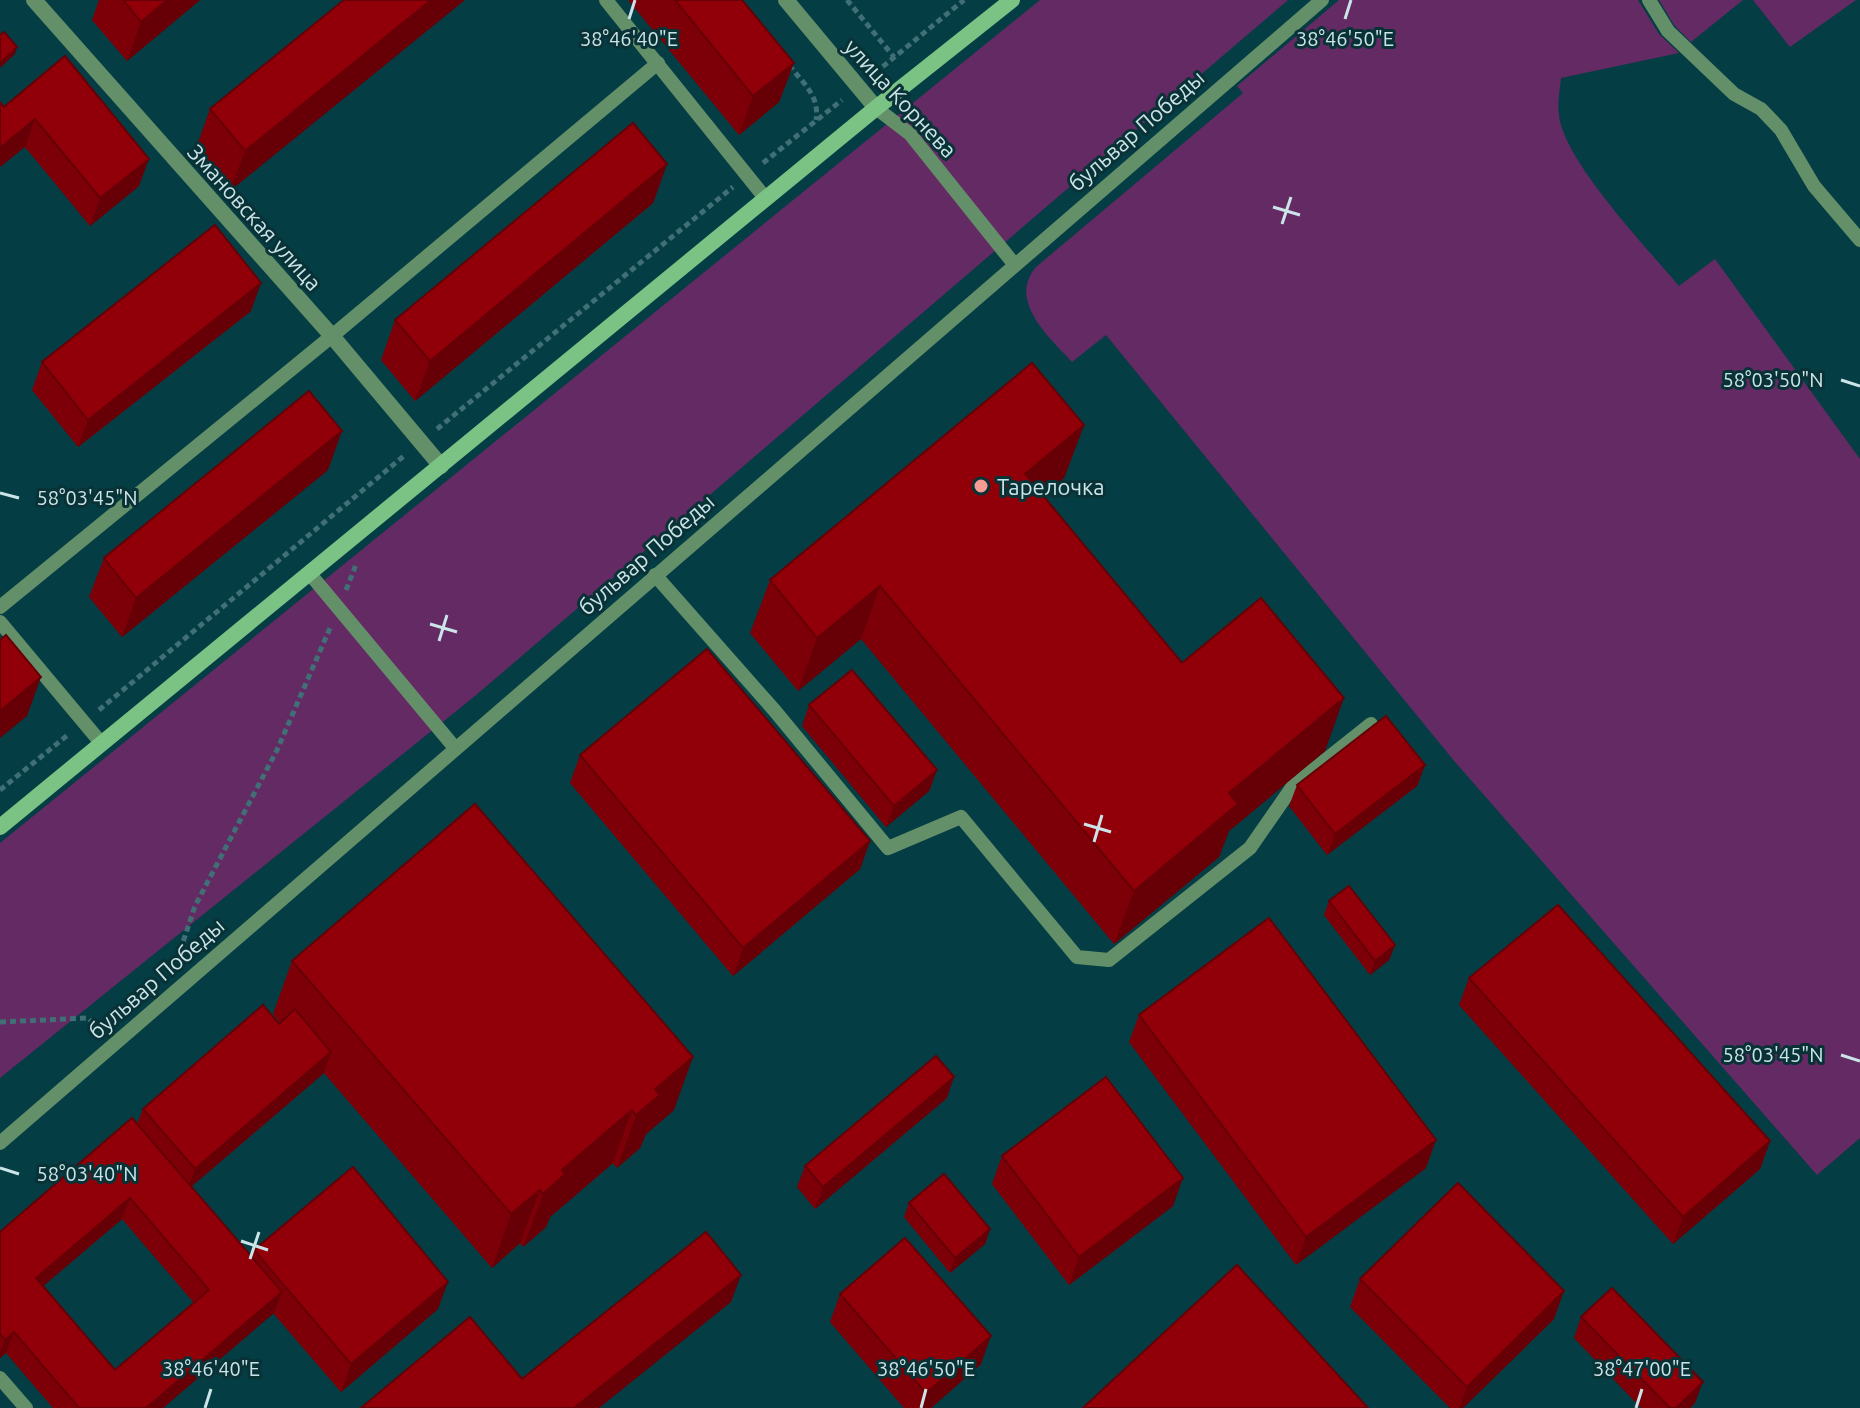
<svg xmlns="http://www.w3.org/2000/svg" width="1860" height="1408" font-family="Ubuntu,sans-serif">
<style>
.grass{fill:#632a64}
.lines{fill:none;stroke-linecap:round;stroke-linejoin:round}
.path{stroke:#406f75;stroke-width:5;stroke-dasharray:6 4;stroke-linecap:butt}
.lane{stroke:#649069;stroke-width:14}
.street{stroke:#649069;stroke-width:16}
.secondary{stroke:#7bc384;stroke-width:16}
.wall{fill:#7d0008;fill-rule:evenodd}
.shaded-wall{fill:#660006}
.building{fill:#910009;stroke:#660006;stroke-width:2;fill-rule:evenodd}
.ticks{fill:none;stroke:#cbe4e8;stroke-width:3}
.poi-dot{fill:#f59c92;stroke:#093237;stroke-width:3}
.labels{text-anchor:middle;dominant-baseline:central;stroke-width:6;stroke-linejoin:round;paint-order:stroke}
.street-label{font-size:22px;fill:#cbe4e8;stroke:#093237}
.poi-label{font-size:22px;fill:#cbe4e8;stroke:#093237;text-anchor:start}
.ticks-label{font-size:20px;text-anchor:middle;fill:#cbe4e8;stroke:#093237;stroke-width:6;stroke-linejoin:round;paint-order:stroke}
</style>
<rect width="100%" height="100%" fill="#043d44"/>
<!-- grass -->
<g class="grass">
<polygon points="1040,0 1288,0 475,696 0,1078 0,843"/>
<path d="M 1339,0 L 1638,0 L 1659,34 L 1679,53 L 1561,78 C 1560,90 1557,104 1559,115 C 1563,160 1649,250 1679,286 L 1715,259 L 1860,459 L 1860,1138 L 1817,1175 L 1455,762 L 1106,335 L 1072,362 C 1050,338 1007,301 1036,267 L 1243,93 L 1237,86 Z"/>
<polygon points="1659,0 1743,0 1691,42 1674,25"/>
<polygon points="1753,0 1856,0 1790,47"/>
</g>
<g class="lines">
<!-- path -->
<g class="path">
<polyline points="847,0 894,57"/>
<path d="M 789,65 C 803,83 820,96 816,120"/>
<polyline points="875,73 964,0"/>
<polyline points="763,163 842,100"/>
<polyline points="437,429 733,187"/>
<polyline points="346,590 357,562"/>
<polyline points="99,710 405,455"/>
<polyline points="0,790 69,734"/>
<polyline points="177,960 195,906 277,750 330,628"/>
<polyline points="0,1022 88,1018 102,1032"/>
</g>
<!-- lane -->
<g class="lane">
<polyline points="606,0 766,199"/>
<polyline points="1649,0 1668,31 1734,94 1761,109 1781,130 1814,186 1860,240"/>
<polyline points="876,108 910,134 1014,264"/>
<polyline points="310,574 455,748"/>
<polyline points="655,575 775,711 888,848 961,817 1077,957 1109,960 1250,848 1293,786 1371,724"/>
<polyline points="0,607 332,336 658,63"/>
<polyline points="0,622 102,744"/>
<polyline points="0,1143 1322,0"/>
<polyline points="0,1378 26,1408"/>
</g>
<!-- street -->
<g class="street">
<polyline points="34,0 332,336 441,466"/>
<polyline points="786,0 876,108"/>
</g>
<!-- secondary -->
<polyline class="secondary" points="0,827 876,108 1012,0"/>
</g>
<!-- wall -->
<g class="wall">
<polygon points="99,0 200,0 127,61 92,20"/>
<polygon points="344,0 230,191 196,148 210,109"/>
<polygon points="628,0 742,0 794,63 779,102 739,135"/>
<polygon points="65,56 139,186 90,226 25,147 4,107"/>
<polygon points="667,164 653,203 415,401 381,360 395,320"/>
<polygon points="251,311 78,447 32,390 42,362"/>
<polygon points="1084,425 1064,478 1043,496 1182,663 1325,751 1229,831 1219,857 1114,944 861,639 798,691 750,633 770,580"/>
<polygon points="328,470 122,637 89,597 104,558"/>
<polygon points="809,705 937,770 929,791 886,827 802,726"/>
<polygon points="580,755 870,841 860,869 733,976 570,783"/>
<polygon points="1425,765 1417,786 1327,855 1289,806 1297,785"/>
<polygon points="1329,901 1395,945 1389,960 1370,975 1324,915"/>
<path d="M 292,961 L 674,1110 L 646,1134 L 640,1148 L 617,1168 L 613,1163 L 550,1217 L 546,1227 L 523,1247 L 520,1243 L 492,1268 L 324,1073 L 191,1187 L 251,1257 L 254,1250 L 438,1309 L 341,1392 L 273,1313 L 163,1408 L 53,1408 L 6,1353 L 0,1358 L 0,1232 L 137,1124 L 143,1109 L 280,1023 L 273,1014 ZM 122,1219 L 194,1303 L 115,1370 L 43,1286 Z"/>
<polygon points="1469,978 1770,1141 1760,1169 1673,1244 1459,1005"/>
<polygon points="1139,1015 1426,1168 1296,1265 1129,1042"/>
<polygon points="947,1098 815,1209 797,1187 805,1166"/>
<polygon points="1002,1156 1173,1206 1069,1285 992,1184"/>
<polygon points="909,1203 990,1229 985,1244 950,1273 904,1217"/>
<polygon points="1360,1279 1554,1319 1463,1408 1450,1408 1350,1307"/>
<polygon points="840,1294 981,1364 931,1408 904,1408 830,1322"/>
<polygon points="1581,1317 1695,1403 1690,1408 1641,1408 1574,1338"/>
</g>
<!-- shaded-wall -->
<g class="shaded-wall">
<polygon points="167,0 200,0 127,61 141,22"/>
<polygon points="431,0 465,0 230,191 245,151"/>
<polygon points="17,47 15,54 0,68 0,63"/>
<polygon points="794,63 779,102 739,135 753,96"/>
<polygon points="35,119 25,147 0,167 0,148"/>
<polygon points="149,159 139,186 90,226 100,198"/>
<polygon points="667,164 653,203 415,401 430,361"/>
<polygon points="261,283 251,311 78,447 88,420"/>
<polygon points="1084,425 1064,478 1006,527 1025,474"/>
<polygon points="342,431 328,470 122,637 136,598"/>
<polygon points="880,586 861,639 798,691 817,638"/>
<polygon points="41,677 27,716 0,738 0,711"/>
<polygon points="1344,698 1325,751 1229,831 1219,857 1114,944 1134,891 1229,793"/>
<polygon points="1425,765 1417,786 1327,855 1335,834"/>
<polygon points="937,770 929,791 886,827 894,806"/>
<polygon points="870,841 860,869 733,976 743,948"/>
<polygon points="1395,945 1389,960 1370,975 1375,961"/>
<polygon points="331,1052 324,1073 187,1190 195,1169"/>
<polygon points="693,1057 674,1110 646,1134 640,1148 617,1168 636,1115 655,1089"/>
<polygon points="954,1077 947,1098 815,1209 823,1187"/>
<polygon points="632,1110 613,1163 550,1217 546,1227 523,1247 543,1194 562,1170"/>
<polygon points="1436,1140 1426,1168 1296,1265 1306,1237"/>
<polygon points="1770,1141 1760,1169 1673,1244 1683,1217"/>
<polygon points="1183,1178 1173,1206 1069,1285 1079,1257"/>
<polygon points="540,1190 520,1243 492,1268 511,1214"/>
<polygon points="130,1198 122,1219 28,1299 36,1278"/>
<polygon points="990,1229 985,1244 950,1273 955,1258"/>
<polygon points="741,1275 731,1302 599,1408 574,1408"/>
<polygon points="448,1282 438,1309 341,1392 351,1364"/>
<polygon points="1564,1291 1554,1319 1463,1408 1459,1408 1467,1387"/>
<polygon points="282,1292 274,1313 163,1408 146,1408"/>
<polygon points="14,1332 6,1353 0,1358 0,1352 5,1340"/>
<polygon points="991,1336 981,1364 931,1408 920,1408 926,1393"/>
<polygon points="1703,1382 1695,1403 1690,1408 1676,1408"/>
</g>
<!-- building -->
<g class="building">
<polygon points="123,0 167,0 141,22"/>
<polygon points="344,0 431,0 245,151 210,109"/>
<polygon points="675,0 742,0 794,63 753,96"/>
<polygon points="4,32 17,47 0,63 0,35"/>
<polygon points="65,56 149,159 100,198 35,119 0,148 0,102 4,107"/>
<polygon points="633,123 667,164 430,361 395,320"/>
<polygon points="215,225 261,283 88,420 42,362"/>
<polygon points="1032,363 1084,425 1025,474 1182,663 1261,598 1344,698 1229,793 1238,804 1134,891 880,586 817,638 770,580"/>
<polygon points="309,391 342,431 136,598 104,558"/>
<polygon points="6,635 41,677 0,711 0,640"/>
<polygon points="707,649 870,841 743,948 580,755"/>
<polygon points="852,670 937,770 894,806 809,705"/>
<polygon points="1386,716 1425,765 1335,834 1297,785"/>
<polygon points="475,804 693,1057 655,1089 660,1095 636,1115 632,1110 562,1170 565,1174 543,1194 540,1190 511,1214 292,961"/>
<polygon points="1349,886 1395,945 1375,961 1329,901"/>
<polygon points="1558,905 1770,1141 1683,1217 1469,978"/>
<polygon points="1269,918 1436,1140 1306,1237 1139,1015"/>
<polygon points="263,1005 279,1024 295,1009 331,1052 195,1169 143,1109"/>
<polygon points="936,1056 954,1077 823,1187 805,1166"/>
<polygon points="1106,1077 1183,1178 1079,1257 1002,1156"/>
<path d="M 132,1118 L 282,1292 L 146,1408 L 79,1408 L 14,1332 L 5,1340 L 0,1334 L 0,1232 ZM 130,1198 L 209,1290 L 115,1370 L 36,1278 Z"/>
<polygon points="353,1167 448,1282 351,1364 254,1250"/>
<polygon points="944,1174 990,1229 955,1258 909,1203"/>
<polygon points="1458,1183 1564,1291 1467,1387 1360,1279"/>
<polygon points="706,1232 741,1275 574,1408 361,1408 470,1317 522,1379"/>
<polygon points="905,1238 991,1336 926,1393 840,1294"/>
<polygon points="1237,1265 1368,1408 1083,1408"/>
<polygon points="1612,1288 1703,1382 1676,1408 1670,1408 1581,1317"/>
</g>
<!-- ticks -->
<path class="ticks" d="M 629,19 L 635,0M 1345,19 L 1351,0M 1273,207 L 1300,215M 1282,224 L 1291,197M 1841,380 L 1860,386M 0,493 L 19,498M 430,624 L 457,632M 439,641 L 447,615M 1084,824 L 1111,832M 1094,842 L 1102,815M 1841,1055 L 1860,1061M 0,1168 L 19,1174M 241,1241 L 268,1250M 250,1259 L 259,1232M 205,1408 L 211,1389M 921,1408 L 926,1389M 1636,1408 L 1642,1389"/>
<!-- markers -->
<circle class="poi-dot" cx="981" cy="486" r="8"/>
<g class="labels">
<!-- street labels -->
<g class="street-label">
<text transform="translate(901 98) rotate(47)">улица Корнева</text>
<text transform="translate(1136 130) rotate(-41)">бульвар Победы</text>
<text transform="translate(255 217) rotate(48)">Змановская улица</text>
<text transform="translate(646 554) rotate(-41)">бульвар Победы</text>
<text transform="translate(156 978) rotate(-41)">бульвар Победы</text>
</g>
<!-- poi labels -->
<g class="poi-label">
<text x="997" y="486">Тарелочка</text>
</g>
</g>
<g class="ticks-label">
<text x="629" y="46">38°46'40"E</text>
<text x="1345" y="46">38°46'50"E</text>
<text x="1773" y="387">58°03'50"N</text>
<text x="87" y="505">58°03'45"N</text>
<text x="1773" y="1062">58°03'45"N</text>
<text x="87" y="1181">58°03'40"N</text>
<text x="211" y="1376">38°46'40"E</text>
<text x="926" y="1376">38°46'50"E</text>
<text x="1642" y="1376">38°47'00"E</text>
</g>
</svg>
